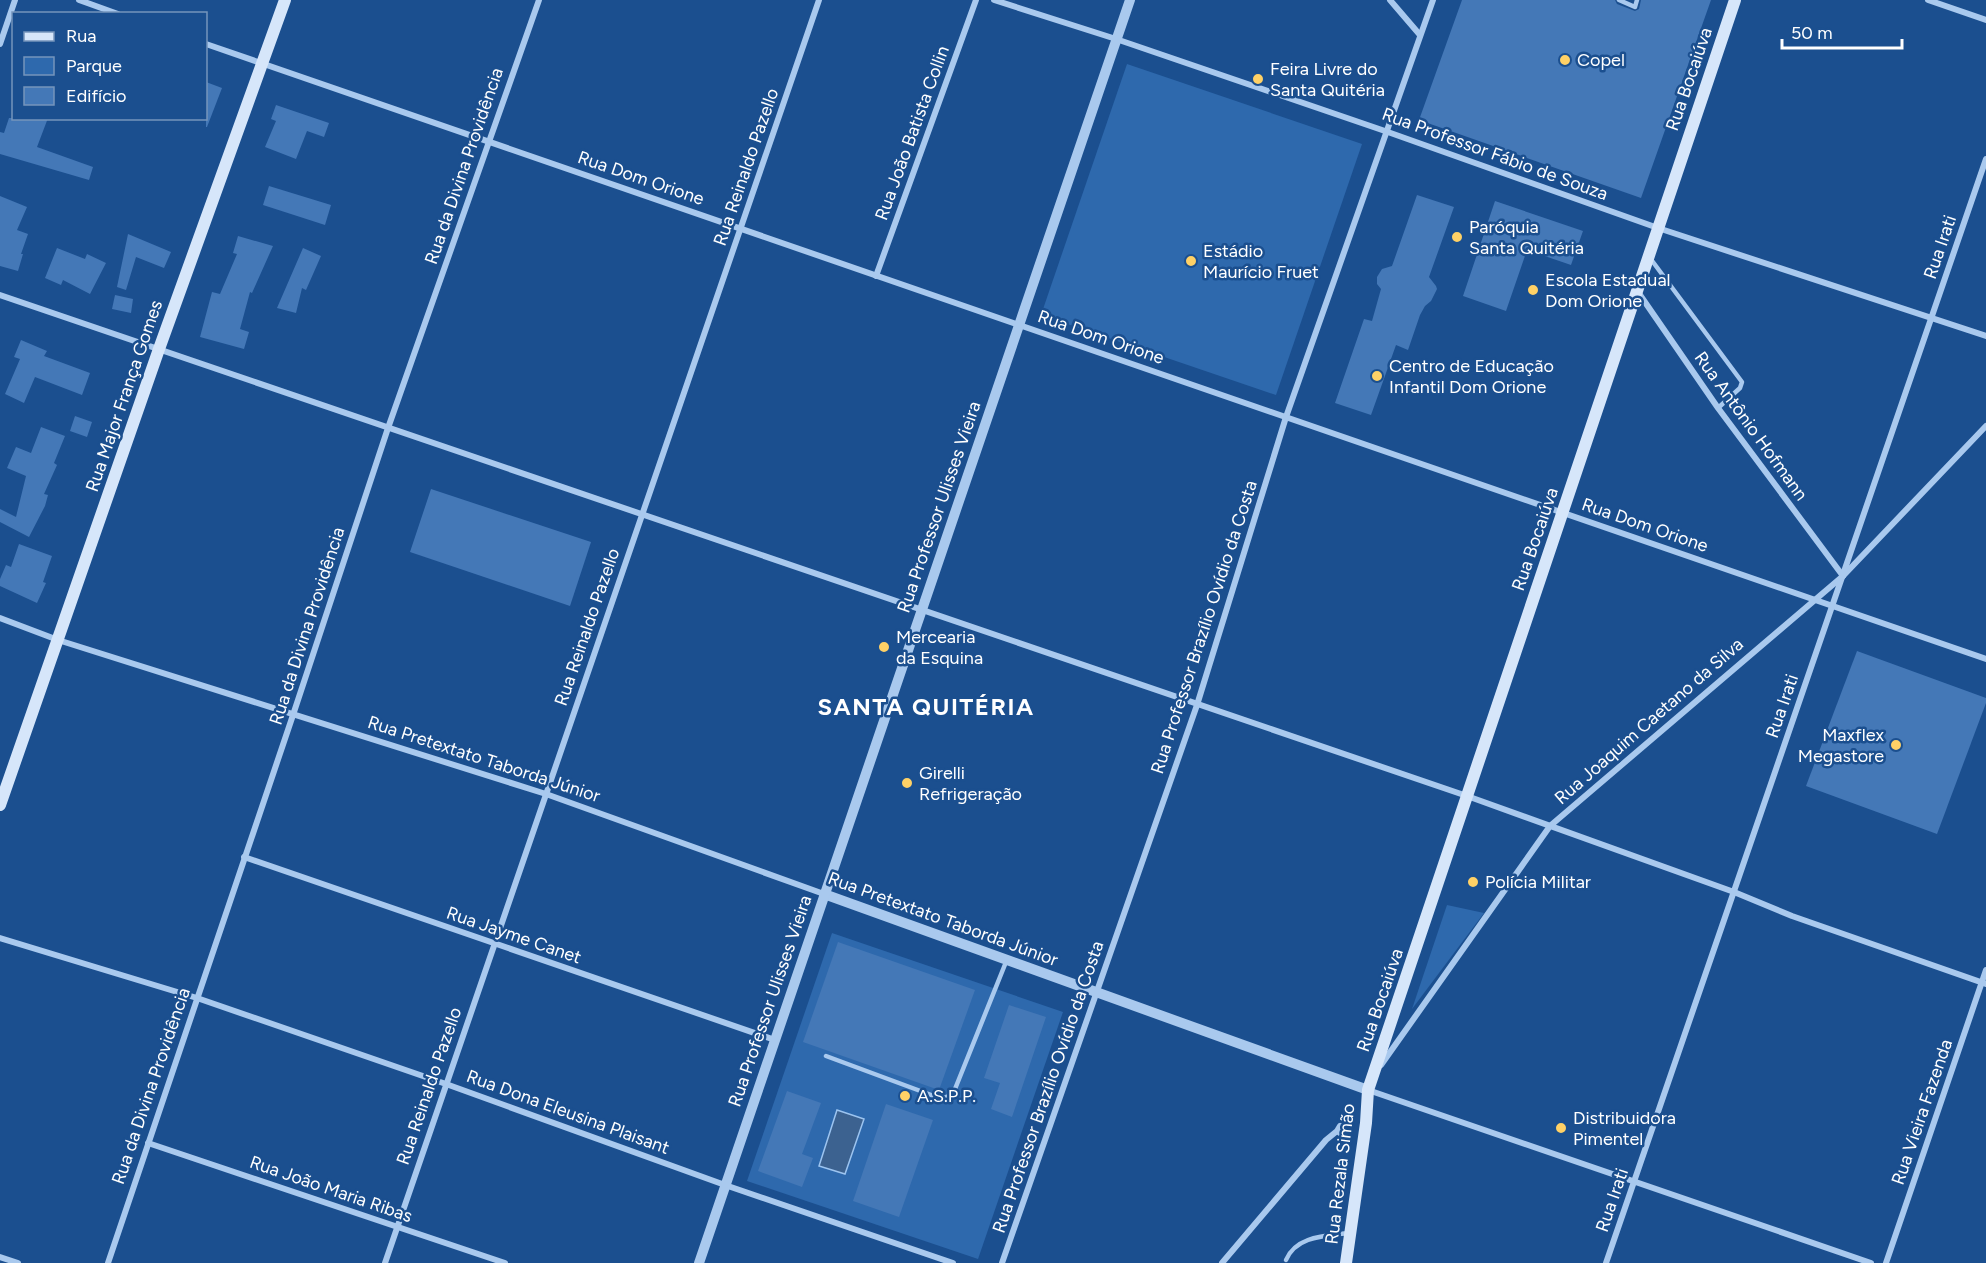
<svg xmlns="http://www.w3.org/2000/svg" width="1986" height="1263" font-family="Figtree,sans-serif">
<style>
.green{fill:#2e69ad}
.water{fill:#3c6290;stroke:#9cc4f0;stroke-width:1.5}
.building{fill:#4478b7}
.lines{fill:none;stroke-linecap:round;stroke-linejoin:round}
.service{stroke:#a9c9ee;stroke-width:4.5}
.minor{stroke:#a9c9ee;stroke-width:6}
.tertiary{stroke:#a9c9ee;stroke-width:10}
.secondary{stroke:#d6e6fa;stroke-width:12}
.poi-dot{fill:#ffd166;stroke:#1b4f8f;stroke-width:2}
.labels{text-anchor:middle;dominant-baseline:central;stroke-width:5;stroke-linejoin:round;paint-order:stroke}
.poi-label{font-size:18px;fill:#fff;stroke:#1b4f8f;text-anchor:start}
.street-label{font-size:18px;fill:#fff;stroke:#1b4f8f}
.district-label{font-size:24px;font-weight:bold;letter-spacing:1.5px;fill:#fff;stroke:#1b4f8f}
</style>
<rect width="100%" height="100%" fill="#1b4f8f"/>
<!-- green -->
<g class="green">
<polygon points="1127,64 1362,144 1276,395 1041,315"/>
<polygon points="1447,905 1484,913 1412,1009"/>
<polygon points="832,933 1063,1012 978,1259 747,1181"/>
</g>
<!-- water -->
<polygon class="water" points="837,1110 864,1119 845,1174 819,1166"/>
<!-- building -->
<g class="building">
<polygon points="1462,0 1615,0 1617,4 1635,11 1639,9 1641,0 1711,0 1641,198 1419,120"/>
<polygon points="206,82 222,88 207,127 206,127"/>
<polygon points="276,105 329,123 324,137 307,131 296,159 265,147 276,121 271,119"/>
<polygon points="9,118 48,118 37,147 93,167 89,180 0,154 0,132 4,133"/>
<polygon points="269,186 331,205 325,225 263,205"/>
<polygon points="1417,195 1454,207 1429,277 1436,286 1437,289 1431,301 1425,306 1420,315 1408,350 1396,345 1371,415 1335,403 1364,319 1372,321 1381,289 1377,284 1377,277 1382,269 1392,266"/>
<polygon points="0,196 27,207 17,230 28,234 21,254 23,254 18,271 0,266"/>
<polygon points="1495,201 1583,231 1571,265 1527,250 1506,311 1463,296"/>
<polygon points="128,234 171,252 164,268 136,257 126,290 117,287"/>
<polygon points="238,236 273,246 252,293 250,292 240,329 249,332 244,349 200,337 212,292 220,294 237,254 233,253"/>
<polygon points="57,248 85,259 87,254 106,263 90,294 63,280 61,285 45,278"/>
<polygon points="303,248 321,256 306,290 302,288 296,313 277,308"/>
<polygon points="115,295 133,299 131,313 112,309"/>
<polygon points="21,340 47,351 44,356 90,373 82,395 35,377 24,403 5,394 20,359 14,357"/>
<polygon points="75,416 92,422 87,437 70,431"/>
<polygon points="41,427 65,436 54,463 57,465 44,494 48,495 45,506 29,537 0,522 0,509 16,517 26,476 7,468 16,447 31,453"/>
<polygon points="431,489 591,542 570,606 410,552"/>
<polygon points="19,544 52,556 43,582 46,583 37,603 0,586 0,579 6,565 11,567"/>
<polygon points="1857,651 1986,698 1986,703 1937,834 1806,786"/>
<polygon points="838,942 975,990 939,1090 803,1042"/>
<polygon points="1009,1005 1046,1017 1012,1117 991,1109 1000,1083 984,1078"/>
<polygon points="787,1091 821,1103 802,1154 813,1158 802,1187 758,1171"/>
<polygon points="886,1104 933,1120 899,1217 853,1201"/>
</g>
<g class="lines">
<!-- service -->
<g class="service">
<polyline points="1619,0 1635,7 1637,0"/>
<polyline points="1650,258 1742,382 1740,388 1718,408"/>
<polyline points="826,1056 942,1099 953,1094 1006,962"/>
<path d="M 1286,1260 C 1296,1236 1325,1236 1348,1233"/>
</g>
<!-- minor -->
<g class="minor">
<polyline points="79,0 118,14"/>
<polyline points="994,0 1116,39 1385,131 1658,228 1986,336"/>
<polyline points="1390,0 1420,35"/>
<polyline points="1928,0 1986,20"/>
<polyline points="0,44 15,0"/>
<polyline points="206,44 1986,659"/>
<polyline points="876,276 976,0"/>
<polyline points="1638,292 1718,408 1843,576"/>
<polyline points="0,295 1467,796 1734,892 1792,916 1986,984"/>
<polyline points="0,618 58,640 546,794 824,894"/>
<polyline points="244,857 775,1040"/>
<polyline points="0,938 197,998 446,1084 725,1185 953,1263"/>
<polyline points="1381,1065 1550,826 1843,576 1986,426"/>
<polyline points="1368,1090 1871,1263"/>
<polyline points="148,1143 505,1263"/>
<polyline points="0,1257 18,1263"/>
<polyline points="108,1263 293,715 388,428 539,0"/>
<polyline points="385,1263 819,0"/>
<polyline points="1002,1263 1197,705 1286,417 1433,0"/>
<polyline points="1222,1263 1326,1140 1337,1131 1340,1126 1344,1125 1348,1128 1347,1133 1343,1135 1337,1131"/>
<polyline points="1606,1263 1986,159"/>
<polyline points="1886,1263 1986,970"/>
</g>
<!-- tertiary -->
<g class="tertiary">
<polyline points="824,894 1368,1090"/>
<polyline points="699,1263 1130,0"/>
</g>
<!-- secondary -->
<g class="secondary">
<polyline points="0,805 159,349 285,0"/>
<polyline points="1346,1263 1366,1123 1368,1090 1735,0"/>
</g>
</g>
<!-- markers -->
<g class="poi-dot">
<circle cx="1565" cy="60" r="6"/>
<circle cx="1258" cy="79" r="6"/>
<circle cx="1457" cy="237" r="6"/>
<circle cx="1191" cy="261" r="6"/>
<circle cx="1533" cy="290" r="6"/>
<circle cx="1377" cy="376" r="6"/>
<circle cx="884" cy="647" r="6"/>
<circle cx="1896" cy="745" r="6"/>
<circle cx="907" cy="783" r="6"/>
<circle cx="1473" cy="882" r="6"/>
<circle cx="905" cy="1096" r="6"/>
<circle cx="1561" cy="1128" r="6"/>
</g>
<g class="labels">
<!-- poi labels -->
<g class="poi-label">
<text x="1577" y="60">Copel</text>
<text x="1270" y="69">Feira Livre do<tspan x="1270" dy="21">Santa Quitéria</tspan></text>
<text x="1469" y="227">Paróquia<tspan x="1469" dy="21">Santa Quitéria</tspan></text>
<text x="1203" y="251">Estádio<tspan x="1203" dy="21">Maurício Fruet</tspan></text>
<text x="1545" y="280">Escola Estadual<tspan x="1545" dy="21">Dom Orione</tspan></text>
<text x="1389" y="366">Centro de Educação<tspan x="1389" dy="21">Infantil Dom Orione</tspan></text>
<text x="896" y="637">Mercearia<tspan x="896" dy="21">da Esquina</tspan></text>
<text x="1884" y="735" text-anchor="end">Maxflex<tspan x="1884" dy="21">Megastore</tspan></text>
<text x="919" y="773">Girelli<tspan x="919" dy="21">Refrigeração</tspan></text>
<text x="1485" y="882">Polícia Militar</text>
<text x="917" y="1096">A.S.P.P.</text>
<text x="1573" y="1118">Distribuidora<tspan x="1573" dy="21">Pimentel</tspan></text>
</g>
<!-- street labels -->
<g class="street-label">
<text transform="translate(1689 79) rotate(-71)">Rua Bocaiúva</text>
<text transform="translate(912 133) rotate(-70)">Rua João Batista Collin</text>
<text transform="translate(1495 154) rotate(20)">Rua Professor Fábio de Souza</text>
<text transform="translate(464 166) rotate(-71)">Rua da Divina Providência</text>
<text transform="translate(746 167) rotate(-71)">Rua Reinaldo Pazello</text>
<text transform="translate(641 178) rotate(19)">Rua Dom Orione</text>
<text transform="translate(1940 247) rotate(-71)">Rua Irati</text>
<text transform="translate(1101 337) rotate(19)">Rua Dom Orione</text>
<text transform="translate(124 396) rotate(-71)">Rua Major França Gomes</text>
<text transform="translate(1751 426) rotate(54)">Rua Antônio Hofmann</text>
<text transform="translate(939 507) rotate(-71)">Rua Professor Ulisses Vieira</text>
<text transform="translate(1645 525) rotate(19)">Rua Dom Orione</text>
<text transform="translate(1535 539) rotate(-71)">Rua Bocaiúva</text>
<text transform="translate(307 626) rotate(-72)">Rua da Divina Providência</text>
<text transform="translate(587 627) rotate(-71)">Rua Reinaldo Pazello</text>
<text transform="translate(1204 627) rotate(-72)">Rua Professor Brazílio Ovídio da Costa</text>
<text transform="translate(1782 706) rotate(-71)">Rua Irati</text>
<text transform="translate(1649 721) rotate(-41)">Rua Joaquim Caetano da Silva</text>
<text transform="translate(484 759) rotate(18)">Rua Pretextato Taborda Júnior</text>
<text transform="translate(943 919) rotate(20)">Rua Pretextato Taborda Júnior</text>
<text transform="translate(514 935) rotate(19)">Rua Jayme Canet</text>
<text transform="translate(1380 1000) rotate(-71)">Rua Bocaiúva</text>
<text transform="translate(770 1001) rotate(-71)">Rua Professor Ulisses Vieira</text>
<text transform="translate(151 1086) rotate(-71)">Rua da Divina Providência</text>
<text transform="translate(429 1086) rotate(-71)">Rua Reinaldo Pazello</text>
<text transform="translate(1048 1087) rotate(-71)">Rua Professor Brazílio Ovídio da Costa</text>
<text transform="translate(568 1112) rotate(20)">Rua Dona Eleusina Plaisant</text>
<text transform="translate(1922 1112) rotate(-71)">Rua Vieira Fazenda</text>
<text transform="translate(1340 1174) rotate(-83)">Rua Rezala Simão</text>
<text transform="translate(331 1189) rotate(19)">Rua João Maria Ribas</text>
<text transform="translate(1612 1200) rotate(-71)">Rua Irati</text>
</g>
<!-- district labels -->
<g class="district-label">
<text x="926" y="706">SANTA QUITÉRIA</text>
</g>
</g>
<!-- legend -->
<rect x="12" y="12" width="195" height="108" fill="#1b4f8f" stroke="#7695bc" stroke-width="1.5"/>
<rect x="24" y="32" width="30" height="9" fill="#d6e6fa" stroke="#7695bc" stroke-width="1.5"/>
<text x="66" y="42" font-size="18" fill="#ffffff">Rua</text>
<rect x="24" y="57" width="30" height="18" fill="#2e69ad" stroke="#7695bc" stroke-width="1.5"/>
<text x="66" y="72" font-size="18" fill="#ffffff">Parque</text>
<rect x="24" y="87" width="30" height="18" fill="#4478b7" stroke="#7695bc" stroke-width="1.5"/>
<text x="66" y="102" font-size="18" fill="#ffffff">Edifício</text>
<!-- scale -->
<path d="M1782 39v9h120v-9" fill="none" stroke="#ffffff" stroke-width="3"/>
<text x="1791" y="39" font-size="18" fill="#ffffff" stroke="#1b4f8f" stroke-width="4.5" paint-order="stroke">50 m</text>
</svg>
